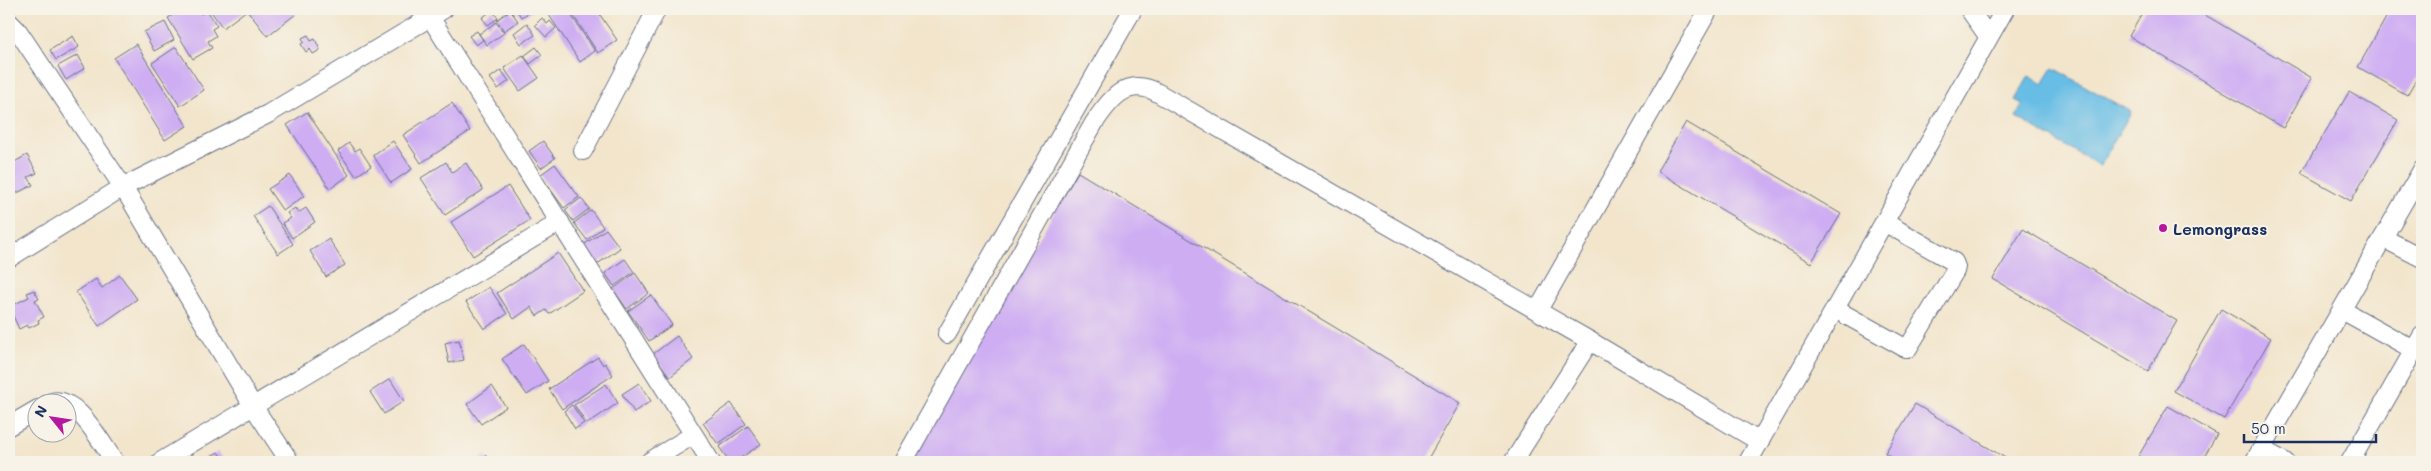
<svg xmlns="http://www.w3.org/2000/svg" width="2431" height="471" font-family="Mali,sans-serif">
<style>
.water{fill:#68bde5;stroke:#4276a2}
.building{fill:#ceadf3}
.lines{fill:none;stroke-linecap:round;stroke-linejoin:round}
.minor-casing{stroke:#666f84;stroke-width:20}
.minor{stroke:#fff;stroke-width:18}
.poi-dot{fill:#b5179e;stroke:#f7f3e8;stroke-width:2}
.labels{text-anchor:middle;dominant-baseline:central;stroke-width:4;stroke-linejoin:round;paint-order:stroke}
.poi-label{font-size:16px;font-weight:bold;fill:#1b2f5e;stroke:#f7f3e8;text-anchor:start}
</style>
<rect width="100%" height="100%" fill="#f7f3e8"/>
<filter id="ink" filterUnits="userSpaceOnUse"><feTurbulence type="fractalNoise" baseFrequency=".02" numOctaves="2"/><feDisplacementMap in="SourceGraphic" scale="10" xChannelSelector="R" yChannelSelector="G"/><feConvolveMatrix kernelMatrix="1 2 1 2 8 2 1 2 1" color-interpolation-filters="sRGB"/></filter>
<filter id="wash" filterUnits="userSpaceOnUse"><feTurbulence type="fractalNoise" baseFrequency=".0096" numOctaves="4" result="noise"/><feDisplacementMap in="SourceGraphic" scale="20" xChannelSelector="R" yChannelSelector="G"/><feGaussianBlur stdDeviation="1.12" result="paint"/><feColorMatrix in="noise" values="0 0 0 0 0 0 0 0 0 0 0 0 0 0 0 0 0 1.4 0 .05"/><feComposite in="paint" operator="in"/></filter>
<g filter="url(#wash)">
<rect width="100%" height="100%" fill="#f2e5cc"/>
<!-- water -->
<polygon class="water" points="2053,68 2131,112 2100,166 2016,117 2023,104 2015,100 2029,76 2043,84"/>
<g id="blocks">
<!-- building -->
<g class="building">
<polygon points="183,9 198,9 201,14 207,10 217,26 212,29 216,36 208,41 212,48 193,59 168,18"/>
<polygon points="209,9 292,9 296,14 267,36 247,10 223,28"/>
<polygon points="516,9 537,9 521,17"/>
<polygon points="545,9 567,9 595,51 580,62"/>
<polygon points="569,9 596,9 617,40 598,53"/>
<polygon points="2145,9 2195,9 2312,78 2283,128 2129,36"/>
<polygon points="2391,9 2422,9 2422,69 2407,95 2358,67"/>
<polygon points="492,10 498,18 488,25 482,18"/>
<polygon points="510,10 518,21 504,31 497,20"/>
<polygon points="542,18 547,24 550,21 556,28 546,37 535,25"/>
<polygon points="165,22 174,40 154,51 144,32"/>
<polygon points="496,22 504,33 487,45 479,34"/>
<polygon points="527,23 535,35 521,44 514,33"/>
<polygon points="477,31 483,40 476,45 469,36"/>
<polygon points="308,35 311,41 315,39 320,50 313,54 310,49 306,52 301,44 304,42 302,38"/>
<polygon points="73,36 79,47 56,60 50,50"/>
<polygon points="136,44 187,126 165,140 114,58"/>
<polygon points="176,47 204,90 180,106 152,63"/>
<polygon points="536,47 542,55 530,64 524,56"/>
<polygon points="78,55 85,68 66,80 58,66"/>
<polygon points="523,55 539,78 520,91 504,68"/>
<polygon points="501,70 509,81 498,89 490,78"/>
<polygon points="2349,92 2398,120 2351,201 2301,173"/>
<polygon points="452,103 470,131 421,163 403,135"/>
<polygon points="307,112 349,175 330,189 287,125"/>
<polygon points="1686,122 1841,214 1811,263 1657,171"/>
<polygon points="393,141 412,169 391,183 373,155"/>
<polygon points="543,141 555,158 541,168 529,151"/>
<polygon points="349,143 355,151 359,148 371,166 356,176 338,151"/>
<polygon points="27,155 37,173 28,177 33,185 15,194 9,183 9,165"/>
<polygon points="446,162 452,172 466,163 483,190 445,215 421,178"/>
<polygon points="555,164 579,197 564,208 540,175"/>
<polygon points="1078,172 1460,403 1426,462 907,462"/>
<polygon points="290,175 304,196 283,211 268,189"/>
<polygon points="508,186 530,220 473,256 451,222"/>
<polygon points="581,198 589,209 573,221 565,210"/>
<polygon points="268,206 293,244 278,254 253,216"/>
<polygon points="295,208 298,213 306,208 315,222 292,238 282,223 291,218 287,213"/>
<polygon points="591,210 603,227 587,240 574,223"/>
<polygon points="606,229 620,248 596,265 582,246"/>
<polygon points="2023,229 2177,321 2148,371 1993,279"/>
<polygon points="329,239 345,265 326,277 310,251"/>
<polygon points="558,253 583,291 549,314 546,310 537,316 531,307 514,319 497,293"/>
<polygon points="625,259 634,272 614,286 605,273"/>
<polygon points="635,273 649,293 627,309 613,289"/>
<polygon points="120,275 137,299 99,326 76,292 96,279 102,288"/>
<polygon points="489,287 507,314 484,329 466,302"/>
<polygon points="34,290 39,299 35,300 44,317 38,320 39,323 29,328 27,325 19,329 9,307 29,297 27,293"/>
<polygon points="651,295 672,325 649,341 628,311"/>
<polygon points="2221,309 2271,338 2224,419 2174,391"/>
<polygon points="677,336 693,359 670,377 653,354"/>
<polygon points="459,340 464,360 449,363 445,343"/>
<polygon points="524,344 548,381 527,395 502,359"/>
<polygon points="598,357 603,365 605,363 613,375 562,409 549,389"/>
<polygon points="390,379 404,401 384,414 370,392"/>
<polygon points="639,383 651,401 634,412 622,394"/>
<polygon points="606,384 618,403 587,424 574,405"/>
<polygon points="492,386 506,407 481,424 467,404"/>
<polygon points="731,403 746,424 718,444 703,423"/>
<polygon points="1915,404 2012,462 1900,462 1885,453"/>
<polygon points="572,405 584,423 575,429 564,411"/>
<polygon points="2168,406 2217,434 2201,462 2135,462"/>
<polygon points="748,426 761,444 735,462 730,462 719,447"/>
<polygon points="218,452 225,462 201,462"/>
<polygon points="486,455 490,462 476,462"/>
</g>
</g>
</g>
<g filter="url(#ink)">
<use href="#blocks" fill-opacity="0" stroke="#666f84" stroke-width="1"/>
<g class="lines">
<!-- minor casing -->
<g class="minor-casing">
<g id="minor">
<polyline points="425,9 711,462"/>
<polyline points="1969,9 1988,36"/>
<polyline points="9,22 18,31 123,187 253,406 290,462"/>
<polyline points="583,151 657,9"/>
<polyline points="2383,238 2422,258"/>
<polyline points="9,258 123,187 268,114 444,9"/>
<polyline points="1835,309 1905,348 1908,348 1955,271 1956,267 1954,262 1884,222"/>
<polyline points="1538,310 1709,9"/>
<polyline points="2342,310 2414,350"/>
<polyline points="947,334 1133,9"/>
<path d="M 48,404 C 74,389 102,445 115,462"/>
<polyline points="9,426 38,409"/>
<polyline points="2262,449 2285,462"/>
<polyline points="160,462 560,222"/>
<polyline points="649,462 693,435"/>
<path d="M 903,462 L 1094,123 C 1110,99 1127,76 1158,93 L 1590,341 L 1760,442"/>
<polyline points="1513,462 1590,341"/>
<polyline points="1748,462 2005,9"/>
<polyline points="2254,462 2422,170"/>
<polyline points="2350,462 2422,336"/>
</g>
</g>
<!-- minor -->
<use href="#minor" class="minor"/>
</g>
</g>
<!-- markers -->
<circle class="poi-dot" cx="2163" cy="228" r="5"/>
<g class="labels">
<!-- poi labels -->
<g class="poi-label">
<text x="2173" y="228">Lemongrass</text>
</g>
</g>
<!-- margin -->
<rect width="2431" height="471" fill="none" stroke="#f7f3e8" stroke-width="30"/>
<!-- north arrow -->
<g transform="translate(52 418) rotate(300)"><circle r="24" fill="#f7f3e8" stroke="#9fa5b1"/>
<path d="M0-4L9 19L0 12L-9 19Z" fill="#b5179e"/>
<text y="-8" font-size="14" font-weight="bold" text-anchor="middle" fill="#1b2f5e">N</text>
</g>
<!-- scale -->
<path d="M2244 434v8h132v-8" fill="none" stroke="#1b2f5e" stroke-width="2.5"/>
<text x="2251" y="434" font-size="15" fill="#1b2f5e" stroke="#f7f3e8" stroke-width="4" paint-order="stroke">50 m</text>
</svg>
